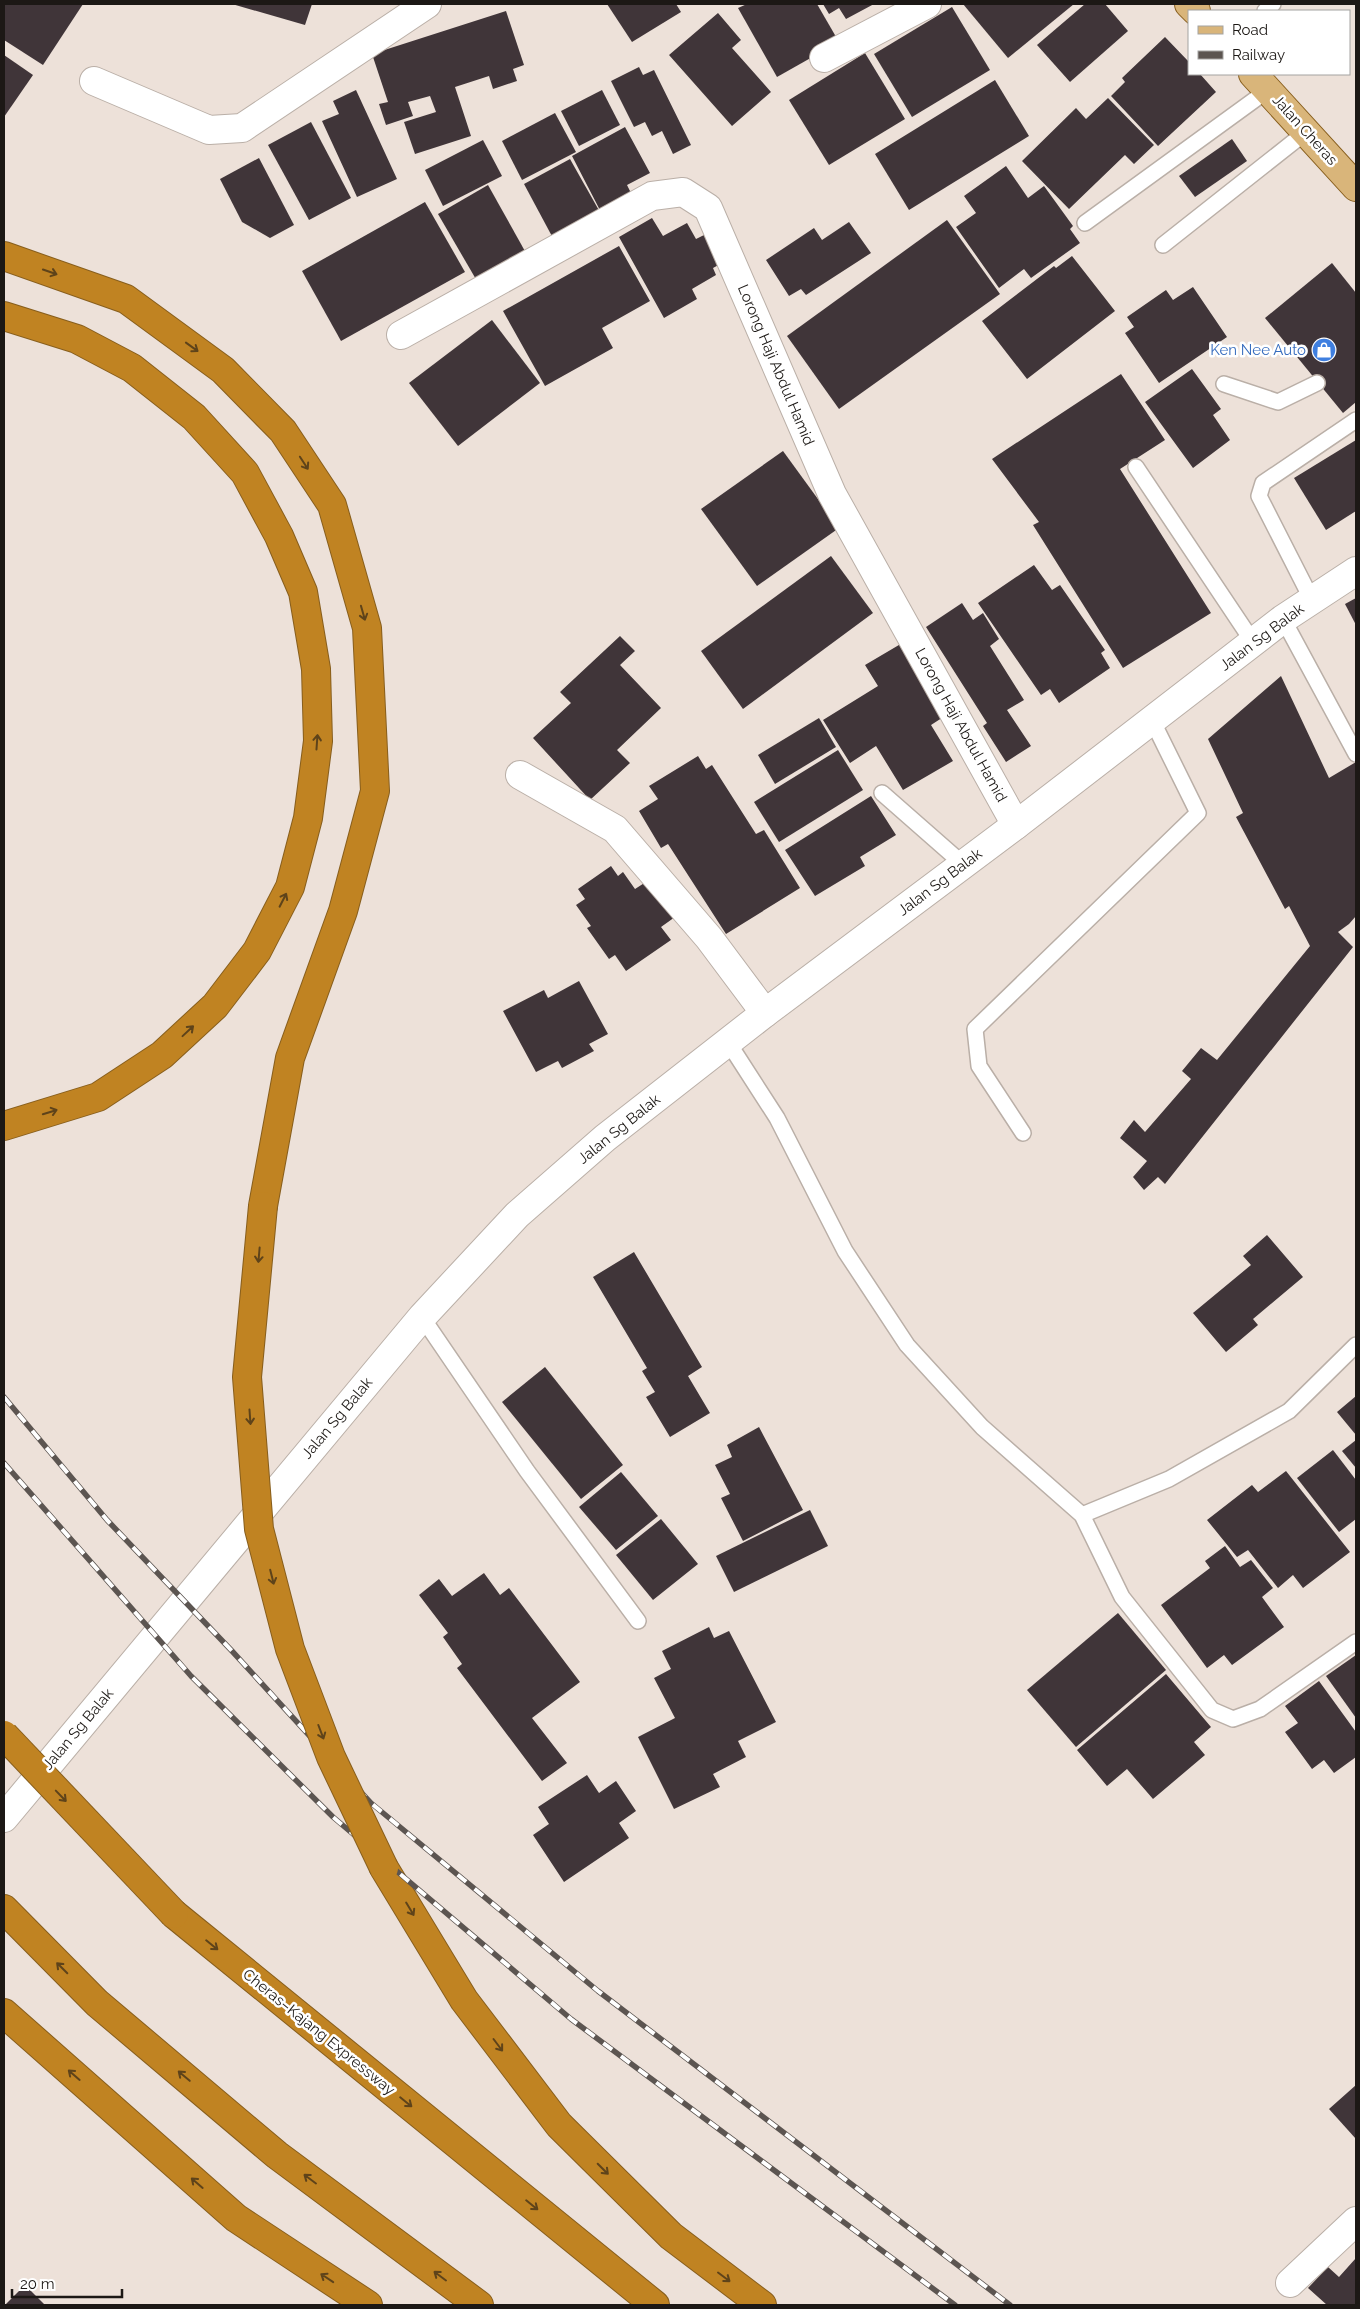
<svg xmlns="http://www.w3.org/2000/svg" width="1360" height="2309" font-family="Raleway,sans-serif">
<style>
.building{fill:#403539}
.lines{fill:none;stroke-linecap:round;stroke-linejoin:round}
.service-casing{stroke:#baafa7;stroke-width:18}
.minor-casing{stroke:#baafa7;stroke-width:30}
.tertiary-casing{stroke:#baafa7;stroke-width:30}
.primary-casing{stroke:#875e1d;stroke-width:30}
.motorway-casing{stroke:#875e1d;stroke-width:30}
.service{stroke:#fff;stroke-width:15}
.minor{stroke:#fff;stroke-width:28}
.tertiary{stroke:#fff;stroke-width:28}
.primary{stroke:#d9b57a;stroke-width:28}
.motorway{stroke:#c08322;stroke-width:28}
.rail-casing{stroke:#5c5551;stroke-width:5.5}
.rail{stroke:#fff;stroke-width:4;stroke-dasharray:11;stroke-linecap:butt}
.motorway-bridge-casing{stroke:#875e1d;stroke-width:30;stroke-linecap:butt}
.motorway-bridge{stroke:#c08322;stroke-width:28}
.oneway{stroke:#5e431a}
.labels{text-anchor:middle;dominant-baseline:central;stroke-width:5;stroke-linejoin:round;paint-order:stroke}
.street-label{font-size:15px;fill:#1c1815;stroke:#fff}
.shop-label{font-size:15px;fill:#366cbe;stroke:#fff;text-anchor:end}
</style>
<rect width="100%" height="100%" fill="#ede1d9"/>
<!-- building -->
<g class="building">
<polygon points="4,4 83,4 43,65 4,40"/>
<polygon points="232,4 312,4 305,25"/>
<polygon points="607,4 676,4 681,12 632,42"/>
<polygon points="747,4 817,4 839,42 777,77 738,8"/>
<polygon points="823,4 874,4 846,19 839,8 829,14"/>
<polygon points="963,4 1074,4 1008,58"/>
<polygon points="1085,4 1105,4 1128,31 1070,82 1037,45"/>
<polygon points="952,7 990,70 912,117 874,54"/>
<polygon points="506,11 524,65 513,69 517,81 493,89 489,76 455,87 471,136 415,154 404,122 436,112 430,96 408,102 413,116 386,125 379,104 388,102 372,54"/>
<polygon points="718,13 741,40 732,48 771,92 732,126 669,55"/>
<polygon points="1165,37 1189,62 1189,74 1200,74 1216,92 1158,146 1111,96 1125,82 1122,78"/>
<polygon points="865,53 905,119 829,165 789,100"/>
<polygon points="4,55 33,75 4,117"/>
<polygon points="639,67 643,75 654,70 691,145 673,154 662,131 652,136 645,122 634,127 611,81"/>
<polygon points="995,80 1029,136 909,210 875,154"/>
<polygon points="356,90 397,179 357,197 322,121 339,114 333,101"/>
<polygon points="602,90 620,125 579,146 561,111"/>
<polygon points="1108,98 1154,145 1134,164 1125,155 1069,209 1022,161 1076,108 1086,119"/>
<polygon points="555,113 576,152 522,180 502,141"/>
<polygon points="311,122 351,198 309,220 268,145"/>
<polygon points="625,127 650,173 627,185 634,199 603,216 572,156"/>
<polygon points="1232,139 1247,161 1195,197 1179,176"/>
<polygon points="483,140 502,176 443,206 425,170"/>
<polygon points="259,158 294,225 270,238 242,222 220,179"/>
<polygon points="570,159 601,214 554,240 524,184"/>
<polygon points="1006,166 1028,198 1044,186 1073,226 1070,229 1080,243 1031,278 1024,269 999,288 956,227 976,213 964,196"/>
<polygon points="488,185 526,253 477,281 438,214"/>
<polygon points="425,202 465,272 341,341 302,271"/>
<polygon points="652,218 663,236 687,223 696,239 708,233 724,262 713,268 716,275 692,289 697,299 664,318 619,237"/>
<polygon points="947,220 1000,294 839,409 787,336"/>
<polygon points="849,222 871,253 806,295 801,289 789,296 766,260 814,228 822,240"/>
<polygon points="619,246 650,301 602,328 613,348 545,386 503,311"/>
<polygon points="1072,256 1115,311 1027,379 982,321 1054,266 1056,268"/>
<polygon points="1332,263 1356,293 1356,402 1343,413 1265,318"/>
<polygon points="1193,287 1227,337 1159,383 1125,333 1134,327 1127,317 1166,290 1173,300"/>
<polygon points="492,320 540,383 458,446 409,383"/>
<polygon points="1192,369 1221,409 1213,415 1230,440 1193,468 1145,402"/>
<polygon points="1121,374 1165,440 1120,469 1211,613 1123,668 1033,525 1039,522 992,459"/>
<polygon points="1356,440 1356,511 1326,530 1294,478"/>
<polygon points="783,451 839,528 757,586 701,509"/>
<polygon points="831,556 873,613 743,709 701,651"/>
<polygon points="1034,565 1052,590 1060,585 1105,650 1101,653 1110,668 1059,703 1050,689 1041,695 978,603"/>
<polygon points="1356,598 1356,625 1345,604"/>
<polygon points="962,603 973,620 983,613 999,639 990,646 1024,700 1007,710 1031,746 1006,762 983,726 987,723 926,627"/>
<polygon points="620,636 635,651 620,665 661,708 617,750 630,763 590,800 533,738 571,703 560,692"/>
<polygon points="904,642 948,714 931,725 953,761 903,790 876,746 850,763 823,720 878,686 865,665"/>
<polygon points="1281,676 1329,778 1356,762 1356,916 1349,924 1338,932 1353,947 1165,1184 1158,1177 1144,1190 1133,1177 1147,1161 1120,1138 1134,1120 1145,1132 1191,1079 1182,1071 1201,1048 1217,1060 1310,946 1289,906 1285,909 1236,817 1243,813 1208,739"/>
<polygon points="819,718 836,747 775,784 758,755"/>
<polygon points="838,750 863,790 779,842 754,802"/>
<polygon points="698,756 706,769 712,765 756,834 764,830 800,888 726,934 668,844 661,848 639,811 658,799 649,786"/>
<polygon points="871,796 896,835 860,857 865,866 815,896 785,850"/>
<polygon points="611,866 618,876 623,872 635,889 649,880 675,917 661,927 671,940 626,971 615,955 609,959 587,928 591,926 576,905 585,899 578,889"/>
<polygon points="579,981 608,1034 589,1044 594,1051 562,1068 558,1061 536,1072 503,1011 544,990 548,998"/>
<polygon points="1267,1235 1303,1277 1253,1319 1258,1325 1226,1352 1193,1313 1251,1265 1243,1256"/>
<polygon points="634,1252 702,1367 688,1376 710,1413 670,1437 646,1397 655,1392 642,1371 647,1368 593,1277"/>
<polygon points="545,1367 623,1465 581,1499 502,1402"/>
<polygon points="1356,1396 1356,1435 1337,1412"/>
<polygon points="759,1427 803,1510 743,1541 721,1498 730,1494 715,1465 732,1457 727,1445"/>
<polygon points="1356,1440 1356,1468 1342,1451"/>
<polygon points="1333,1450 1356,1480 1356,1519 1339,1532 1297,1478"/>
<polygon points="1286,1471 1350,1552 1303,1588 1293,1575 1278,1588 1248,1550 1237,1557 1207,1520 1252,1485 1258,1492"/>
<polygon points="621,1472 658,1516 616,1550 579,1507"/>
<polygon points="810,1510 828,1546 734,1592 716,1556"/>
<polygon points="661,1519 698,1564 653,1600 616,1555"/>
<polygon points="1225,1546 1240,1567 1251,1560 1273,1588 1262,1597 1284,1627 1232,1665 1224,1655 1207,1668 1161,1605 1210,1568 1205,1561"/>
<polygon points="484,1573 500,1595 509,1588 580,1682 532,1718 567,1763 542,1781 457,1668 462,1664 443,1637 448,1633 419,1595 439,1579 452,1596"/>
<polygon points="1118,1613 1166,1670 1076,1747 1027,1690"/>
<polygon points="709,1627 714,1638 729,1631 776,1722 738,1741 746,1757 713,1774 720,1787 674,1809 638,1737 675,1718 654,1678 671,1669 662,1651"/>
<polygon points="1356,1655 1356,1718 1326,1676"/>
<polygon points="1166,1674 1211,1727 1194,1742 1205,1755 1153,1799 1127,1769 1107,1786 1077,1750"/>
<polygon points="1319,1681 1356,1732 1356,1757 1334,1773 1324,1760 1312,1769 1285,1732 1298,1723 1285,1706"/>
<polygon points="587,1775 599,1793 616,1781 636,1811 619,1823 629,1838 564,1882 533,1835 549,1824 538,1807"/>
<polygon points="1356,2085 1356,2139 1329,2109"/>
<polygon points="1356,2258 1356,2305 1327,2305 1308,2288 1328,2267 1339,2277"/>
<polygon points="25,2285 45,2305 5,2305"/>
</g>
<g class="lines">
<!-- service casing -->
<g class="service-casing">
<g id="service">
<polyline points="1265,11 1273,4"/>
<polyline points="1085,223 1268,90"/>
<polyline points="1163,245 1306,132"/>
<polyline points="1224,384 1278,402 1317,383"/>
<polyline points="1136,467 1253,642"/>
<polyline points="1312,600 1259,496 1263,483 1356,420"/>
<polyline points="1283,619 1356,754"/>
<polyline points="882,793 964,865"/>
<polyline points="728,1042 777,1118 845,1251 907,1345 982,1427 1082,1515 1122,1597 1212,1710 1233,1719 1260,1709 1356,1642"/>
<polyline points="1023,1133 979,1066 975,1029 1198,813 1152,720"/>
<polyline points="422,1317 527,1471 638,1621"/>
<polyline points="1082,1515 1169,1479 1289,1411 1356,1345"/>
</g>
</g>
<!-- minor casing -->
<g class="minor-casing">
<g id="minor">
<polyline points="824,58 927,4"/>
<polyline points="94,81 209,130 242,128 427,4"/>
<polyline points="401,335 652,196 683,192 708,208 832,494 1016,825"/>
<polyline points="520,775 615,829 709,938 765,1013"/>
<polyline points="1290,2283 1356,2221"/>
</g>
</g>
<!-- tertiary casing -->
<g class="tertiary-casing">
<polyline id="tertiary" points="4,1818 422,1317 517,1215 605,1138 765,1013 1016,825 1283,619 1356,571"/>
</g>
<!-- primary casing -->
<g class="primary-casing">
<g id="primary">
<polyline points="1189,4 1196,11"/>
<polyline points="1253,74 1356,187"/>
</g>
</g>
<!-- motorway casing -->
<g class="motorway-casing">
<g id="motorway">
<polyline points="4,256 126,299 223,370 283,431 332,505 367,628 375,791 343,911 290,1058 263,1206"/>
<polyline points="4,316 77,339 132,368 194,417 245,473 279,536 303,592 316,669 318,741 308,818 290,887 257,951 215,1006 162,1055 98,1097 4,1126"/>
<polyline points="384,1868 464,2000 559,2125 671,2236 762,2305"/>
<polyline points="4,1909 97,2003 277,2155 479,2305"/>
<polyline points="174,1914 655,2305"/>
<polyline points="4,2013 236,2218 368,2305"/>
</g>
</g>
<!-- service -->
<use href="#service" class="service"/>
<!-- minor -->
<use href="#minor" class="minor"/>
<!-- tertiary -->
<use href="#tertiary" class="tertiary"/>
<!-- primary -->
<use href="#primary" class="primary"/>
<!-- motorway -->
<use href="#motorway" class="motorway"/>
<!-- rail casing -->
<g class="rail-casing">
<g id="rail">
<polyline points="4,1397 107,1520 232,1651 371,1803 598,1991 1010,2305"/>
<polyline points="4,1463 191,1676 333,1817 571,2019 955,2305"/>
</g>
</g>
<!-- rail -->
<use href="#rail" class="rail"/>
<!-- motorway-bridge casing -->
<g class="motorway-bridge-casing">
<g id="motorway-bridge">
<polyline points="263,1206 247,1377 259,1529 290,1649 331,1757 384,1868"/>
<polyline points="4,1735 174,1914"/>
</g>
</g>
<!-- motorway-bridge -->
<use href="#motorway-bridge" class="motorway-bridge"/>
</g>
<!-- one-way arrows -->
<defs><path id="oneway-shaft" d="M-6 0H5M1.5-3L5.5 0L1.5 3" fill="none" stroke-width="1.6" stroke-linecap="round" stroke-linejoin="round" transform="scale(1.25)"/></defs>
<g class="oneway">
<use href="#oneway-shaft" transform="translate(50 272) rotate(19)"/>
<use href="#oneway-shaft" transform="translate(192 347) rotate(36)"/>
<use href="#oneway-shaft" transform="translate(304 463) rotate(57)"/>
<use href="#oneway-shaft" transform="translate(363 613) rotate(74)"/>
<use href="#oneway-shaft" transform="translate(317 742) rotate(-86)"/>
<use href="#oneway-shaft" transform="translate(283 900) rotate(-63)"/>
<use href="#oneway-shaft" transform="translate(188 1031) rotate(-43)"/>
<use href="#oneway-shaft" transform="translate(50 1112) rotate(-17)"/>
<use href="#oneway-shaft" transform="translate(259 1255) rotate(95)"/>
<use href="#oneway-shaft" transform="translate(250 1417) rotate(86)"/>
<use href="#oneway-shaft" transform="translate(272 1577) rotate(76)"/>
<use href="#oneway-shaft" transform="translate(321 1732) rotate(69)"/>
<use href="#oneway-shaft" transform="translate(61 1796) rotate(46)"/>
<use href="#oneway-shaft" transform="translate(410 1909) rotate(59)"/>
<use href="#oneway-shaft" transform="translate(212 1945) rotate(39)"/>
<use href="#oneway-shaft" transform="translate(62 1968) rotate(-135)"/>
<use href="#oneway-shaft" transform="translate(498 2045) rotate(53)"/>
<use href="#oneway-shaft" transform="translate(74 2075) rotate(-139)"/>
<use href="#oneway-shaft" transform="translate(184 2076) rotate(-140)"/>
<use href="#oneway-shaft" transform="translate(406 2102) rotate(39)"/>
<use href="#oneway-shaft" transform="translate(603 2169) rotate(45)"/>
<use href="#oneway-shaft" transform="translate(310 2179) rotate(-143)"/>
<use href="#oneway-shaft" transform="translate(197 2183) rotate(-139)"/>
<use href="#oneway-shaft" transform="translate(532 2205) rotate(39)"/>
<use href="#oneway-shaft" transform="translate(440 2276) rotate(-143)"/>
<use href="#oneway-shaft" transform="translate(724 2277) rotate(37)"/>
<use href="#oneway-shaft" transform="translate(327 2278) rotate(-146)"/>
</g>
<!-- icons -->
<defs>
<g id="shop-disc" transform="scale(1.25)"><circle r="9.5" fill="#3f7fe0" stroke="#fff"/><path d="M-5-2.5h2.3a2.7 3.5 0 0 1 5.4 0H5L5.5 6h-11ZM-1.5-2.5h3a1.5 2.3 0 0 0-3 0Z" fill="#fff"/></g>
</defs>
<g fill-rule="evenodd">
<use href="#shop-disc" x="1324" y="350"/>
</g>
<g class="labels">
<!-- street labels -->
<g class="street-label">
<text transform="translate(1305 130) rotate(48)">Jalan Cheras</text>
<text transform="translate(776 365) rotate(67)">Lorong Haji Abdul Hamid</text>
<text transform="translate(1262 637) rotate(-37)">Jalan Sg Balak</text>
<text transform="translate(961 725) rotate(61)">Lorong Haji Abdul Hamid</text>
<text transform="translate(940 882) rotate(-37)">Jalan Sg Balak</text>
<text transform="translate(619 1129) rotate(-39)">Jalan Sg Balak</text>
<text transform="translate(337 1418) rotate(-50)">Jalan Sg Balak</text>
<text transform="translate(78 1729) rotate(-50)">Jalan Sg Balak</text>
<text transform="translate(319 2032) rotate(39)">Cheras–Kajang Expressway</text>
</g>
<!-- shop labels -->
<g class="shop-label">
<text x="1306" y="350">Ken Nee Auto</text>
</g>
</g>
<!-- border -->
<rect width="1360" height="2309" fill="none" stroke="#1c1815" stroke-width="10"/>
<!-- legend -->
<rect x="1188" y="10" width="162" height="65" fill="#ffffff" stroke="#a4a3a1"/>
<rect x="1198" y="26" width="25" height="8" fill="#d9b57a" stroke="#a4a3a1"/>
<text x="1232" y="35" font-size="15" fill="#1c1815">Road</text>
<rect x="1198" y="51" width="25" height="8" fill="#5c5551" stroke="#a4a3a1"/>
<text x="1232" y="60" font-size="15" fill="#1c1815">Railway</text>
<!-- scale -->
<path d="M12 2289v8h110v-8" fill="none" stroke="#1c1815" stroke-width="2.5"/>
<text x="20" y="2289" font-size="15" fill="#1c1815" stroke="#ffffff" stroke-width="4" paint-order="stroke">20 m</text>
</svg>
